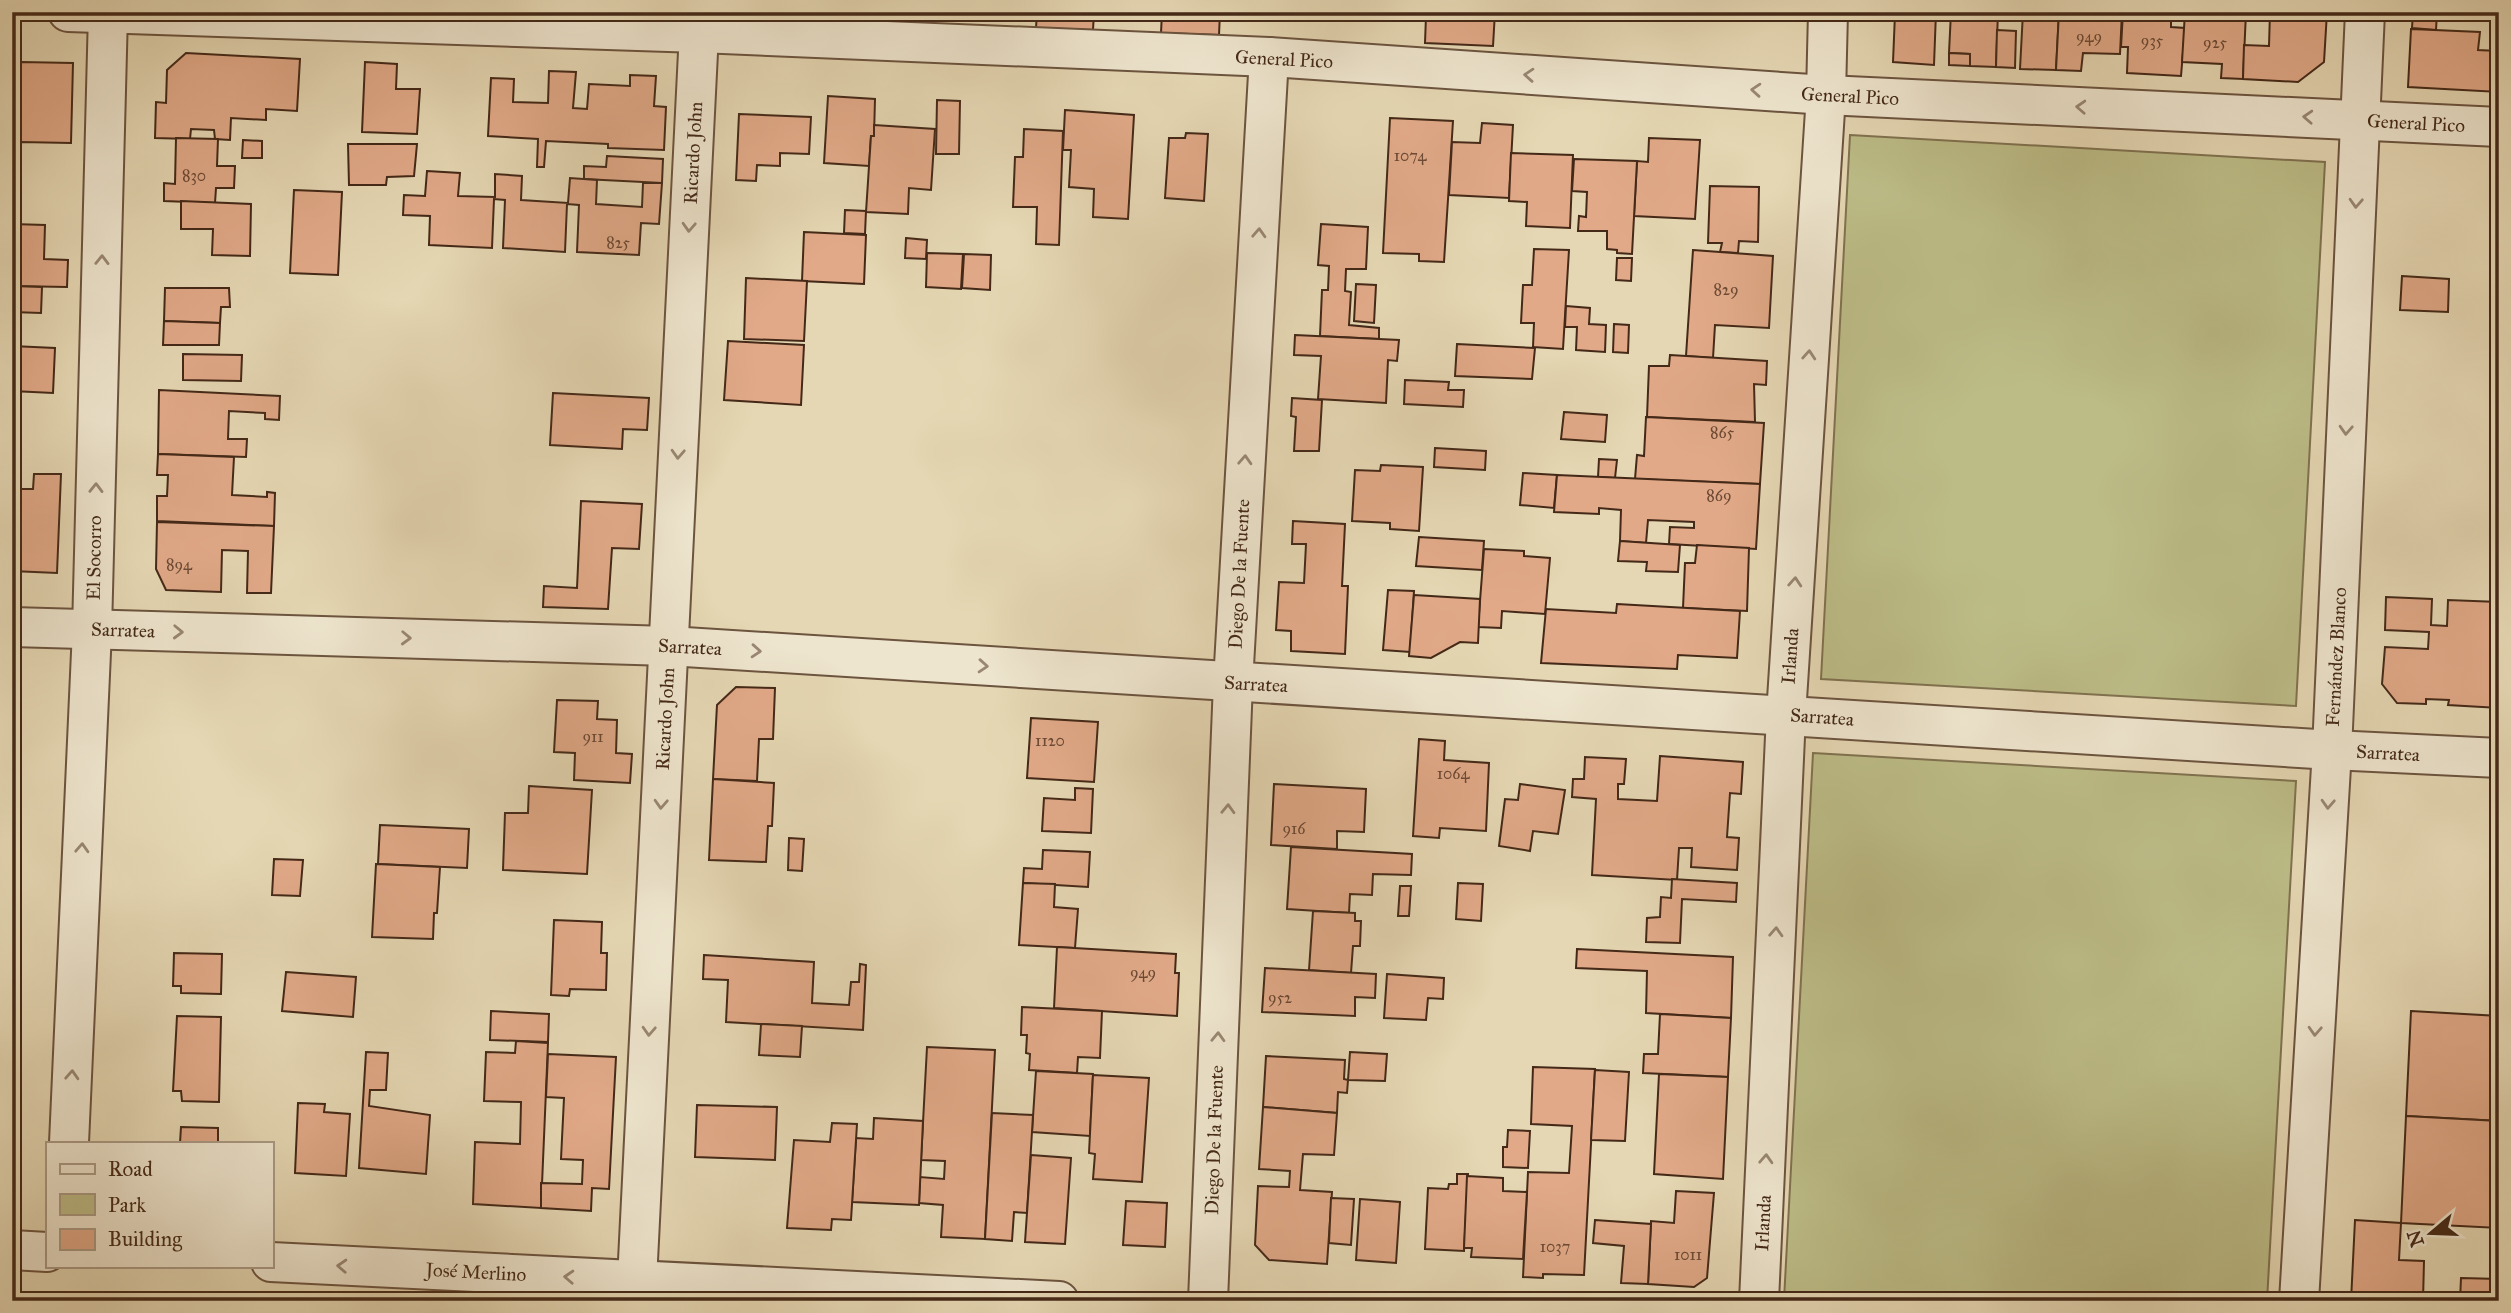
<svg xmlns="http://www.w3.org/2000/svg" width="2511" height="1313" font-family="'IM FELL Great Primer',serif">
<style>
.green{fill:#bcbc87;stroke:#807250;stroke-width:2}
.building{fill:#e1a988;stroke:#442918;stroke-width:2}
.lines{fill:none;stroke-linecap:round;stroke-linejoin:round}
.street-casing{stroke:#6c543f;stroke-width:42}
.street{stroke:#eee5ce;stroke-width:38}
.oneway{stroke:#998773}
.labels{text-anchor:middle;dominant-baseline:central;stroke-width:7;stroke-linejoin:round;paint-order:stroke}
.number-label{font-size:16px;fill:#6b4934}
.street-label{font-size:19px;fill:#442918;stroke:#eee5ce}
</style>
<rect width="100%" height="100%" fill="#e5d7b3"/>
<filter id="stains"><feTurbulence type="fractalNoise" baseFrequency=".00286" numOctaves="4"/><feColorMatrix values="0 0 0 0 .2 0 0 0 0 .09 0 0 0 0 .02 0 0 0 .5 -.17"/></filter>
<radialGradient id="worn" r=".72"><stop offset=".6" stop-color="#630" stop-opacity="0"/><stop offset="1" stop-color="#630" stop-opacity=".3"/></radialGradient>
<!-- green -->
<g class="green">
<polygon points="1850,135 2325,162 2296,706 1821,679"/>
<polygon points="1813,753 2296,781 2267,1301 1784,1300"/>
</g>
<!-- building -->
<g class="building">
<polygon points="1037,12 1094,12 1093,30 1036,28"/>
<polygon points="1162,12 1220,12 1219,35 1161,33"/>
<polygon points="1380,12 1495,12 1493,46 1425,43 1426,16 1380,15"/>
<polygon points="1874,12 1936,12 1934,65 1893,62 1895,14"/>
<polygon points="1951,12 1998,12 1996,67 1970,66 1970,54 1949,53"/>
<polygon points="2023,12 2059,12 2056,70 2020,69"/>
<polygon points="2059,12 2122,12 2120,54 2083,53 2081,71 2056,70"/>
<polygon points="2123,12 2171,12 2171,27 2185,28 2181,76 2127,73 2128,47 2121,47"/>
<polygon points="2185,12 2246,12 2243,79 2221,78 2222,64 2182,62"/>
<polygon points="2270,12 2327,12 2324,62 2298,82 2243,79 2244,45 2269,46"/>
<polygon points="2413,12 2437,12 2436,30 2412,28"/>
<polygon points="2411,29 2480,32 2478,50 2498,51 2499,34 2499,92 2408,87"/>
<polygon points="1997,30 2016,31 2015,68 1996,67"/>
<polygon points="186,53 300,59 297,111 266,109 266,120 231,118 230,140 215,139 214,130 191,129 190,139 155,138 156,102 166,103 167,70"/>
<polygon points="1949,53 1970,54 1970,66 1949,65"/>
<polygon points="21,62 73,63 71,143 20,142 20,147 12,147 12,87 20,88"/>
<polygon points="365,62 397,64 396,89 420,89 417,134 362,132"/>
<polygon points="549,71 576,72 573,108 587,109 589,84 630,86 630,75 656,76 654,106 666,107 664,150 608,148 608,144 546,141 544,167 537,167 538,139 488,136 491,78 514,79 513,102 548,103"/>
<polygon points="828,96 875,99 874,136 871,136 869,166 824,163"/>
<polygon points="937,100 960,101 959,154 936,154"/>
<polygon points="1065,110 1134,115 1128,219 1093,217 1094,189 1069,187 1071,150 1063,150"/>
<polygon points="739,114 811,117 809,154 780,153 780,166 757,165 756,181 736,180"/>
<polygon points="1390,118 1453,121 1444,262 1419,261 1419,254 1383,253"/>
<polygon points="1482,123 1513,125 1509,198 1449,195 1452,142 1480,143"/>
<polygon points="874,125 935,129 931,190 909,188 908,214 866,212 871,136 874,136"/>
<polygon points="1024,129 1063,131 1059,245 1036,244 1037,207 1013,207 1015,157 1023,157"/>
<polygon points="1186,133 1208,134 1204,201 1165,198 1169,138 1185,138"/>
<polygon points="176,138 218,139 217,166 235,166 234,188 216,188 215,203 164,201 164,183 175,184"/>
<polygon points="1649,138 1700,140 1695,219 1634,216 1637,161 1648,162"/>
<polygon points="243,140 262,141 262,158 242,158"/>
<polygon points="348,144 417,144 414,176 387,177 386,185 349,185"/>
<polygon points="1511,153 1573,155 1570,228 1526,226 1527,202 1509,201"/>
<polygon points="607,156 663,159 662,183 584,179 584,166 606,167"/>
<polygon points="1574,159 1637,161 1632,254 1617,253 1617,250 1607,249 1607,231 1578,231 1579,216 1586,217 1587,192 1572,191"/>
<polygon points="427,171 460,173 458,196 495,197 495,174 522,176 521,200 568,203 570,178 597,180 596,204 642,207 643,183 662,183 659,224 641,223 639,255 577,252 579,205 567,204 565,252 503,248 505,200 494,199 492,248 429,245 430,216 403,215 404,195 425,196"/>
<polygon points="1710,186 1759,187 1758,242 1739,241 1738,253 1720,252 1722,243 1708,243"/>
<polygon points="294,190 342,192 338,275 290,273"/>
<polygon points="181,201 251,204 250,256 212,255 213,229 181,229"/>
<polygon points="845,210 866,211 865,234 844,233"/>
<polygon points="12,224 45,225 44,259 68,260 67,287 12,286"/>
<polygon points="1321,224 1368,227 1366,269 1346,269 1345,291 1351,292 1349,325 1379,328 1379,339 1320,336 1322,290 1328,290 1329,266 1318,265"/>
<polygon points="804,232 866,235 864,284 802,281"/>
<polygon points="906,238 927,240 926,259 905,258"/>
<polygon points="1534,249 1569,250 1563,349 1533,347 1534,323 1521,323 1523,285 1532,285"/>
<polygon points="1693,250 1773,256 1769,328 1715,325 1713,358 1686,356"/>
<polygon points="927,253 963,254 961,289 926,287"/>
<polygon points="964,254 991,255 990,290 962,288"/>
<polygon points="1617,258 1632,258 1631,281 1616,280"/>
<polygon points="2402,276 2449,279 2448,312 2400,310"/>
<polygon points="746,278 807,281 804,341 744,339"/>
<polygon points="1356,284 1376,285 1374,323 1354,321"/>
<polygon points="12,286 42,287 41,313 12,312"/>
<polygon points="165,288 229,288 230,307 221,307 220,323 164,321"/>
<polygon points="1566,306 1590,308 1589,324 1606,325 1605,352 1576,350 1577,327 1565,327"/>
<polygon points="164,321 220,323 219,345 163,345"/>
<polygon points="1614,324 1629,325 1628,353 1613,352"/>
<polygon points="1295,335 1399,340 1397,361 1388,360 1386,403 1318,399 1321,356 1294,355"/>
<polygon points="728,341 804,345 801,405 724,400"/>
<polygon points="1457,344 1535,348 1532,379 1455,376"/>
<polygon points="12,346 55,348 53,393 12,391"/>
<polygon points="183,354 242,355 241,381 183,380"/>
<polygon points="1670,355 1767,361 1766,385 1754,384 1755,422 1647,417 1649,366 1669,366"/>
<polygon points="1405,380 1449,382 1448,390 1464,390 1463,407 1404,404"/>
<polygon points="159,390 280,396 279,420 265,419 265,413 229,411 228,439 247,439 246,457 158,454"/>
<polygon points="553,393 649,398 647,430 623,429 622,449 550,445"/>
<polygon points="1292,398 1322,400 1319,451 1294,451 1296,417 1291,416"/>
<polygon points="1564,412 1607,415 1605,442 1561,439"/>
<polygon points="1646,417 1764,423 1760,484 1635,479 1637,455 1644,456"/>
<polygon points="1435,448 1486,451 1485,470 1434,467"/>
<polygon points="158,454 234,457 232,495 267,497 267,492 275,493 274,526 157,521 157,496 167,496 168,475 157,475"/>
<polygon points="1599,459 1617,460 1615,478 1598,477"/>
<polygon points="1381,465 1423,467 1419,531 1390,529 1390,523 1352,521 1355,470 1380,471"/>
<polygon points="1523,473 1557,475 1554,508 1520,505"/>
<polygon points="34,474 61,474 57,573 12,571 12,489 33,489"/>
<polygon points="1557,475 1760,484 1756,549 1669,544 1670,527 1694,528 1694,522 1648,520 1646,543 1620,541 1621,510 1599,508 1599,514 1554,512"/>
<polygon points="581,501 642,504 639,549 612,548 608,609 543,607 544,586 577,588"/>
<polygon points="1293,521 1345,524 1342,586 1348,586 1345,654 1291,651 1291,631 1276,630 1279,582 1304,583 1306,544 1292,544"/>
<polygon points="157,522 274,526 271,593 247,593 248,551 222,550 221,592 166,590 156,569"/>
<polygon points="1419,537 1484,541 1482,570 1416,566"/>
<polygon points="1620,541 1680,545 1678,572 1646,571 1647,562 1618,561"/>
<polygon points="1697,545 1749,548 1747,611 1683,608 1685,563 1695,563"/>
<polygon points="1484,549 1524,551 1524,556 1550,558 1545,614 1502,611 1501,628 1478,627"/>
<polygon points="1388,590 1414,591 1410,652 1383,650"/>
<polygon points="1414,595 1480,599 1478,643 1460,642 1431,658 1409,656"/>
<polygon points="2386,597 2432,599 2431,625 2447,626 2448,600 2499,602 2499,708 2448,705 2449,700 2426,699 2426,704 2397,703 2382,684 2385,647 2428,649 2429,632 2385,630"/>
<polygon points="1617,604 1740,611 1737,658 1678,655 1677,669 1541,663 1546,609 1616,613"/>
<polygon points="736,687 775,688 773,739 759,739 757,781 713,779 717,705"/>
<polygon points="557,700 598,701 597,719 617,720 616,753 632,754 630,783 574,780 575,753 554,752"/>
<polygon points="1031,718 1098,722 1094,782 1027,778"/>
<polygon points="1419,739 1445,741 1444,760 1489,763 1486,831 1440,828 1439,838 1413,836"/>
<polygon points="1660,756 1743,762 1741,794 1730,793 1727,837 1739,838 1737,870 1691,867 1692,848 1679,848 1677,880 1592,875 1596,799 1572,797 1573,779 1584,779 1585,757 1626,759 1624,784 1618,784 1618,799 1657,801"/>
<polygon points="713,779 774,783 772,826 768,826 766,862 709,860"/>
<polygon points="1274,784 1366,789 1364,832 1337,831 1337,849 1271,845"/>
<polygon points="1520,784 1565,790 1558,834 1533,831 1530,851 1499,846 1505,799 1518,800"/>
<polygon points="529,786 592,790 587,874 503,870 505,813 528,813"/>
<polygon points="1075,788 1093,789 1091,833 1042,831 1044,798 1075,800"/>
<polygon points="380,825 469,829 467,868 378,864"/>
<polygon points="789,838 804,839 802,871 788,870"/>
<polygon points="1291,847 1412,854 1411,875 1373,874 1372,895 1350,894 1349,913 1287,909"/>
<polygon points="1043,850 1090,852 1088,887 1023,883 1024,868 1042,869"/>
<polygon points="274,859 303,860 300,896 272,895"/>
<polygon points="376,864 440,867 437,913 434,913 433,939 372,937"/>
<polygon points="1672,879 1737,883 1736,902 1682,899 1680,943 1646,942 1647,918 1660,917 1661,897 1671,898"/>
<polygon points="1023,883 1055,884 1054,907 1078,909 1075,948 1019,945"/>
<polygon points="1458,883 1483,884 1481,921 1456,919"/>
<polygon points="1400,886 1411,886 1409,916 1398,916"/>
<polygon points="1313,911 1355,913 1355,921 1361,921 1360,946 1353,946 1351,973 1309,970"/>
<polygon points="554,920 602,922 601,953 607,953 606,990 570,989 569,996 551,995"/>
<polygon points="1057,947 1176,954 1175,973 1179,973 1177,1016 1054,1008"/>
<polygon points="1577,949 1733,957 1731,1018 1646,1013 1647,971 1576,968"/>
<polygon points="174,953 222,954 221,994 181,993 181,986 173,986"/>
<polygon points="704,955 814,962 812,1003 849,1005 851,982 859,982 860,964 866,965 863,1030 726,1022 728,980 703,979"/>
<polygon points="1265,968 1376,974 1375,998 1355,997 1355,1016 1262,1012"/>
<polygon points="286,972 356,977 353,1017 282,1011"/>
<polygon points="1387,974 1444,978 1443,999 1428,998 1426,1020 1384,1018"/>
<polygon points="1022,1007 1102,1011 1100,1058 1078,1057 1077,1073 1029,1070 1030,1054 1026,1053 1027,1035 1021,1035"/>
<polygon points="491,1011 549,1014 548,1042 490,1040"/>
<polygon points="2411,1011 2499,1016 2499,1121 2406,1116"/>
<polygon points="1660,1014 1731,1018 1728,1077 1643,1073 1644,1054 1658,1054"/>
<polygon points="177,1016 221,1017 219,1102 182,1101 181,1091 173,1091"/>
<polygon points="761,1024 802,1026 800,1057 759,1055"/>
<polygon points="516,1041 548,1043 541,1208 473,1204 475,1142 520,1144 521,1102 484,1101 486,1052 515,1053"/>
<polygon points="927,1047 995,1050 985,1239 941,1237 943,1205 919,1203 920,1177 944,1179 945,1161 921,1160"/>
<polygon points="366,1052 388,1053 386,1090 370,1090 369,1106 430,1115 426,1174 359,1168"/>
<polygon points="1350,1052 1387,1054 1385,1081 1348,1080"/>
<polygon points="548,1054 616,1057 609,1189 592,1188 591,1211 541,1208 541,1183 582,1184 583,1160 561,1159 564,1098 546,1097"/>
<polygon points="1266,1056 1345,1060 1344,1079 1348,1080 1347,1093 1338,1092 1337,1113 1263,1107"/>
<polygon points="1533,1067 1595,1069 1584,1275 1543,1274 1543,1278 1523,1277 1528,1172 1569,1173 1572,1126 1531,1124"/>
<polygon points="1595,1070 1629,1072 1625,1141 1591,1140"/>
<polygon points="1036,1071 1093,1074 1090,1136 1032,1132"/>
<polygon points="1659,1074 1728,1077 1723,1179 1654,1174"/>
<polygon points="1093,1075 1149,1078 1142,1182 1093,1179 1095,1154 1089,1153"/>
<polygon points="298,1103 325,1104 324,1112 350,1114 346,1176 295,1173"/>
<polygon points="697,1105 777,1107 775,1160 695,1157"/>
<polygon points="1263,1107 1337,1113 1334,1155 1303,1154 1300,1190 1332,1192 1327,1264 1269,1260 1255,1245 1258,1186 1289,1187 1290,1171 1259,1169"/>
<polygon points="992,1113 1033,1115 1027,1213 1014,1212 1012,1241 985,1239"/>
<polygon points="2406,1116 2499,1121 2499,1228 2401,1223"/>
<polygon points="874,1118 923,1121 919,1205 852,1202 856,1138 873,1139"/>
<polygon points="832,1123 857,1124 851,1220 832,1219 831,1230 787,1228 794,1140 830,1142"/>
<polygon points="181,1127 218,1128 218,1143 180,1143"/>
<polygon points="1508,1130 1530,1131 1528,1168 1503,1167 1503,1147 1507,1147"/>
<polygon points="1031,1155 1071,1158 1065,1244 1025,1242"/>
<polygon points="1457,1174 1468,1174 1464,1251 1425,1249 1428,1188 1448,1189 1449,1184 1457,1184"/>
<polygon points="1467,1176 1503,1178 1503,1191 1527,1192 1523,1259 1471,1257 1472,1248 1464,1248"/>
<polygon points="1676,1191 1714,1193 1707,1278 1694,1287 1648,1284 1651,1221 1674,1223"/>
<polygon points="1331,1198 1354,1199 1351,1245 1329,1243"/>
<polygon points="1360,1199 1400,1202 1396,1263 1356,1260"/>
<polygon points="1126,1201 1167,1203 1165,1247 1123,1245"/>
<polygon points="1595,1220 1651,1224 1648,1284 1621,1283 1624,1246 1593,1243"/>
<polygon points="2355,1220 2401,1223 2399,1260 2424,1261 2423,1301 2351,1301"/>
<polygon points="2492,1227 2499,1228 2499,1259 2491,1259"/>
<polygon points="2461,1278 2499,1279 2499,1301 2460,1301"/>
</g>
<g class="lines">
<!-- street casing -->
<g class="street-casing">
<g id="street">
<polyline points="68,12 699,33 1269,57 1826,95 2499,127"/>
<polyline points="12,627 669,646 2332,750 2499,758"/>
<polyline points="69,1143 92,630 108,13"/>
<polyline points="12,1250 47,1252"/>
<polyline points="271,1262 1059,1301"/>
<polyline points="636,1301 700,12"/>
<polyline points="1208,1301 1233,683 1269,57"/>
<polyline points="1759,1301 1786,715 1826,95 1828,12"/>
<polyline points="2299,1301 2332,750 2365,12"/>
</g>
</g>
<!-- street -->
<use href="#street" class="street"/>
</g>
<!-- one-way arrows -->
<defs><path id="oneway-chevron" d="M-2-3.5L2.5 0L-2 3.5" fill="none" stroke-width="1.6" stroke-linecap="round" stroke-linejoin="round" transform="scale(1.75)"/></defs>
<g class="oneway">
<use href="#oneway-chevron" transform="translate(1529 75) rotate(-176)"/>
<use href="#oneway-chevron" transform="translate(1756 90) rotate(-176)"/>
<use href="#oneway-chevron" transform="translate(2081 107) rotate(-177)"/>
<use href="#oneway-chevron" transform="translate(2308 117) rotate(-177)"/>
<use href="#oneway-chevron" transform="translate(2356 203) rotate(93)"/>
<use href="#oneway-chevron" transform="translate(689 227) rotate(93)"/>
<use href="#oneway-chevron" transform="translate(1259 233) rotate(-87)"/>
<use href="#oneway-chevron" transform="translate(102 260) rotate(-89)"/>
<use href="#oneway-chevron" transform="translate(1809 355) rotate(-86)"/>
<use href="#oneway-chevron" transform="translate(2346 430) rotate(93)"/>
<use href="#oneway-chevron" transform="translate(678 454) rotate(93)"/>
<use href="#oneway-chevron" transform="translate(1245 460) rotate(-87)"/>
<use href="#oneway-chevron" transform="translate(96 488) rotate(-89)"/>
<use href="#oneway-chevron" transform="translate(1795 582) rotate(-86)"/>
<use href="#oneway-chevron" transform="translate(178 632) rotate(2)"/>
<use href="#oneway-chevron" transform="translate(406 638) rotate(2)"/>
<use href="#oneway-chevron" transform="translate(756 651) rotate(4)"/>
<use href="#oneway-chevron" transform="translate(983 666) rotate(4)"/>
<use href="#oneway-chevron" transform="translate(661 804) rotate(93)"/>
<use href="#oneway-chevron" transform="translate(2328 804) rotate(93)"/>
<use href="#oneway-chevron" transform="translate(1228 809) rotate(-88)"/>
<use href="#oneway-chevron" transform="translate(82 848) rotate(-87)"/>
<use href="#oneway-chevron" transform="translate(1776 932) rotate(-87)"/>
<use href="#oneway-chevron" transform="translate(649 1031) rotate(93)"/>
<use href="#oneway-chevron" transform="translate(2315 1031) rotate(93)"/>
<use href="#oneway-chevron" transform="translate(1218 1037) rotate(-88)"/>
<use href="#oneway-chevron" transform="translate(72 1075) rotate(-87)"/>
<use href="#oneway-chevron" transform="translate(1766 1159) rotate(-87)"/>
<use href="#oneway-chevron" transform="translate(342 1266) rotate(-177)"/>
<use href="#oneway-chevron" transform="translate(569 1277) rotate(-177)"/>
</g>
<g class="labels">
<!-- number labels -->
<g class="number-label">
<text x="2089" y="36">949</text>
<text x="2152" y="40">935</text>
<text x="2215" y="42">925</text>
<text x="1410" y="155">1074</text>
<text x="194" y="175">830</text>
<text x="618" y="242">825</text>
<text x="1726" y="289">829</text>
<text x="1722" y="432">865</text>
<text x="1719" y="495">869</text>
<text x="179" y="564">894</text>
<text x="593" y="736">911</text>
<text x="1050" y="740">1120</text>
<text x="1453" y="773">1064</text>
<text x="1294" y="828">916</text>
<text x="1143" y="972">949</text>
<text x="1280" y="997">952</text>
<text x="1555" y="1246">1037</text>
<text x="1688" y="1254">1011</text>
</g>
<!-- street labels -->
<g class="street-label">
<text transform="translate(1284 59) rotate(3)">General Pico</text>
<text transform="translate(1850 96) rotate(3)">General Pico</text>
<text transform="translate(2416 123) rotate(3)">General Pico</text>
<text transform="translate(693 153) rotate(-87)">Ricardo John</text>
<text transform="translate(94 558) rotate(-89)">El Socorro</text>
<text transform="translate(1239 574) rotate(-87)">Diego De la Fuente</text>
<text transform="translate(123 630) rotate(2)">Sarratea</text>
<text transform="translate(690 647) rotate(3)">Sarratea</text>
<text transform="translate(1790 656) rotate(-86)">Irlanda</text>
<text transform="translate(2336 657) rotate(-87)">Fernández Blanco</text>
<text transform="translate(1256 684) rotate(3)">Sarratea</text>
<text transform="translate(1822 717) rotate(4)">Sarratea</text>
<text transform="translate(665 719) rotate(-87)">Ricardo John</text>
<text transform="translate(2388 753) rotate(3)">Sarratea</text>
<text transform="translate(1214 1140) rotate(-88)">Diego De la Fuente</text>
<text transform="translate(1763 1223) rotate(-87)">Irlanda</text>
<text transform="translate(476 1272) rotate(3)">José Merlino</text>
</g>
</g>
<!-- margin -->
<rect width="2511" height="1313" fill="none" stroke="#e5d7b3" stroke-width="42"/>
<rect x="14" y="14" width="2483" height="1285" fill="none" stroke="#442918" stroke-width="3.5"/>
<rect x="21" y="21" width="2469" height="1271" fill="none" stroke="#442918" stroke-width="2"/>
<!-- legend -->
<rect x="46" y="1142" width="228" height="126" fill="#eee5ce" stroke="#aa9a85" stroke-width="2"/>
<rect x="60" y="1164" width="35" height="10" fill="#eee5ce" stroke="#aa9a85" stroke-width="2"/>
<text x="108" y="1176" font-size="21" fill="#442918">Road</text>
<rect x="60" y="1194" width="35" height="21" fill="#bcbc87" stroke="#aa9a85" stroke-width="2"/>
<text x="108" y="1212" font-size="21" fill="#442918">Park</text>
<rect x="60" y="1229" width="35" height="21" fill="#e1a988" stroke="#aa9a85" stroke-width="2"/>
<text x="108" y="1246" font-size="21" fill="#442918">Building</text>
<!-- north arrow -->
<g transform="translate(2431 1233) rotate(251)" stroke="#eee5ce" stroke-width="5" paint-order="stroke">
<path d="M0-5L12 26L0 18L-12 26Z" fill="#442918"/>
<text y="-10" font-size="19" font-weight="bold" text-anchor="middle" fill="#442918">N</text>
</g>
<rect width="100%" height="100%" filter="url(#stains)"/>
<rect width="100%" height="100%" fill="url(#worn)"/>
</svg>
